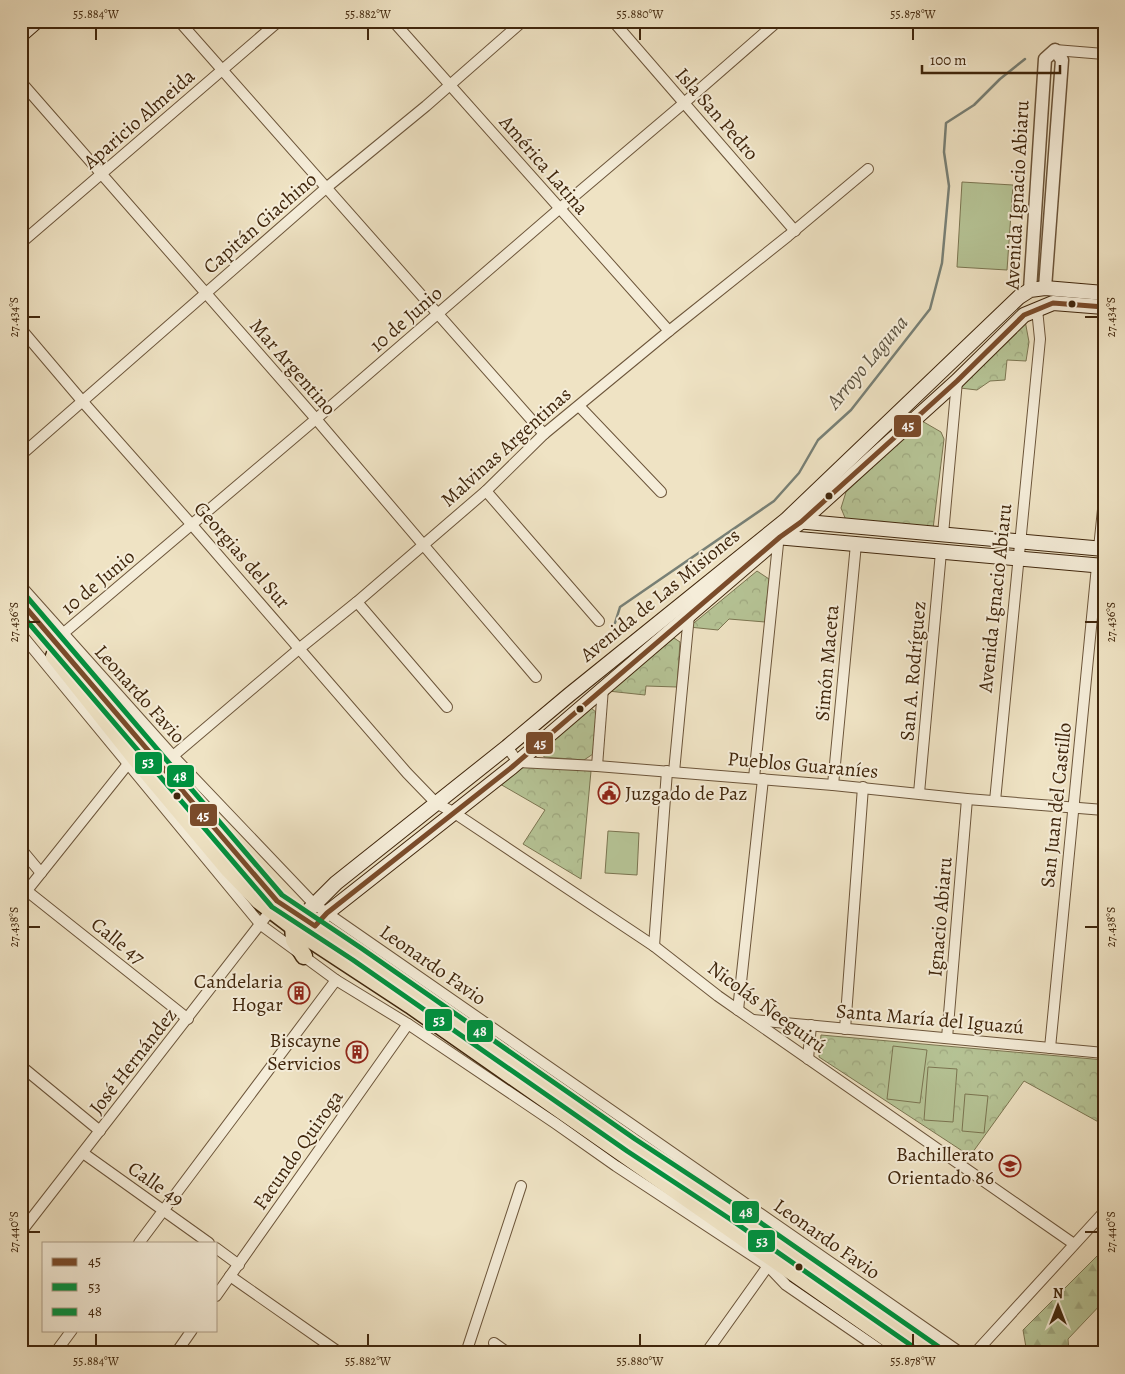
<svg xmlns="http://www.w3.org/2000/svg" width="1125" height="1374" font-family="Alegreya,serif">
<style>
.forest{fill:url(#forest-firs);stroke:#7b7551}
.park{fill:url(#park-crowns);stroke:#7b7551}
.pitch{fill:#b6c496;stroke:#7b7551}
.lines{fill:none;stroke-linecap:round;stroke-linejoin:round}
.stream{stroke:#788076;stroke-width:2.5}
.minor-casing{stroke:#6c553a;stroke-width:12}
.tertiary-casing{stroke:#6c553a;stroke-width:15}
.secondary-casing{stroke:#40260c;stroke-width:16}
.trunk-casing{stroke:#40260c;stroke-width:19}
.minor{stroke:#f5edd9;stroke-width:10}
.tertiary{stroke:#f5edd9;stroke-width:12}
.secondary{stroke:#f5edd9;stroke-width:14}
.trunk{stroke:#efe3c4;stroke-width:16}
.bus-1-casing{stroke:#f5edd9;stroke-width:9}
.bus-2-casing{stroke:#f5edd9;stroke-width:9}
.bus-3-casing{stroke:#f5edd9;stroke-width:9}
.bus-1{stroke:#7a4b2a;stroke-width:5}
.bus-2{stroke:#00913f;stroke-width:5}
.bus-3{stroke:#00913f;stroke-width:5}
.ticks{fill:none;stroke:#40260c;stroke-width:2}
.bus-dot{fill:#40260c;stroke:#f5edd9;stroke-width:2}
.labels{text-anchor:middle;dominant-baseline:central;stroke-width:4;stroke-linejoin:round;paint-order:stroke}
.street-label{font-size:20px;fill:#40260c;stroke:#f5edd9}
.poi-label{font-size:20px;fill:#40260c;stroke:#f5edd9;text-anchor:end}
.water-label{font-size:21px;font-style:italic;fill:#5c5341;stroke:#f5edd9}
.line-badge{stroke:#f5edd9;stroke-width:2}
.badge-label{font-size:14px;text-anchor:middle;font-weight:bold;fill:#fff}
.neatline{fill:none;stroke:#40260c;stroke-width:2}
.ticks-label{font-size:12px;text-anchor:middle;fill:#40260c}
</style>
<defs>
<pattern id="forest-firs" width="22" height="20" patternUnits="userSpaceOnUse" patternTransform="scale(1.25)"><rect width="22" height="20" fill="#b6c496"/><path d="M5 1l3.5 6h-7zM16 11l3.5 6h-7z" fill="#9ea880"/></pattern>
<pattern id="park-crowns" width="20" height="18" patternUnits="userSpaceOnUse" patternTransform="scale(1.25)"><rect width="20" height="18" fill="#b6c496"/><path d="M2 6a3 3 0 1 1 6 0M12 15a3 3 0 1 1 6 0" fill="none" stroke="#9ea880"/></pattern>
</defs>
<rect width="100%" height="100%" fill="#efe3c4"/>
<filter id="stains"><feTurbulence type="fractalNoise" baseFrequency=".004" numOctaves="4"/><feColorMatrix values="0 0 0 0 .2 0 0 0 0 .09 0 0 0 0 .02 0 0 0 .5 -.17"/></filter>
<radialGradient id="worn" r=".72"><stop offset=".6" stop-color="#630" stop-opacity="0"/><stop offset="1" stop-color="#630" stop-opacity=".3"/></radialGradient>
<!-- forest -->
<polygon class="forest" points="1104,1249 1104,1301 1068,1339 1069,1353 1027,1353 1023,1330"/>
<!-- park -->
<g class="park">
<polygon points="1024,315 1029,342 1026,361 1007,360 1005,380 990,381 977,390 960,388"/>
<polygon points="922,421 941,432 944,439 933,529 848,525 841,508 846,492"/>
<polygon points="757,571 769,579 765,622 729,619 718,630 689,627"/>
<polygon points="674,638 680,642 677,687 646,686 645,695 608,691"/>
<polygon points="591,708 597,713 593,754 584,760 544,757 542,748"/>
<polygon points="520,765 591,771 581,879 523,844 545,810 500,784"/>
<polygon points="821,1035 1104,1060 1104,1125 1024,1081 970,1156 819,1057"/>
</g>
<!-- pitch -->
<g class="pitch">
<polygon points="962,182 1013,185 1007,270 957,267"/>
<polygon points="608,831 639,833 637,875 605,873"/>
<polygon points="893,1046 927,1050 920,1103 887,1099"/>
<polygon points="928,1067 957,1069 953,1122 924,1120"/>
<polygon points="965,1094 988,1096 984,1133 962,1131"/>
</g>
<g class="lines">
<!-- stream -->
<g class="stream">
<polyline points="1089,26 1096,21"/>
<polyline points="615,623 620,607 774,501 799,473 818,440 851,410 930,309 942,263 949,186 944,152 946,123 974,105 1000,79 1025,59"/>
</g>
<!-- minor casing -->
<g class="minor-casing">
<g id="minor">
<polyline points="179,21 544,434"/>
<polyline points="393,21 669,331"/>
<polyline points="613,21 795,231"/>
<polyline points="1055,50 1104,54"/>
<polyline points="21,82 316,419 536,677"/>
<polyline points="21,243 279,21"/>
<polyline points="21,329 83,402 192,525 407,773 436,803 453,812 654,946 718,996 1074,1244"/>
<polyline points="579,406 661,492"/>
<polyline points="21,455 326,188 426,106 523,21"/>
<polyline points="486,491 599,621"/>
<polyline points="943,534 957,381"/>
<polyline points="1099,548 1104,500"/>
<polyline points="21,586 173,756 314,904 961,1353"/>
<polyline points="357,602 447,707"/>
<polyline points="21,634 261,925 336,980 408,1024 555,1123 616,1166 768,1266 786,1285 885,1353"/>
<polyline points="59,637 316,419 559,209 684,103 778,21"/>
<polyline points="507,747 518,762 597,766 833,785 967,799 1104,810"/>
<polyline points="173,756 300,648 357,602 486,491 544,434 669,331 788,236 868,169"/>
<polyline points="597,766 603,688"/>
<polyline points="674,772 689,615"/>
<polyline points="754,778 779,534"/>
<polyline points="833,785 856,544"/>
<polyline points="919,793 941,552"/>
<polyline points="995,801 1040,339 1037,309"/>
<polyline points="21,849 41,873"/>
<polyline points="27,891 188,1019"/>
<polyline points="21,898 128,764"/>
<polyline points="654,946 667,771"/>
<polyline points="738,1010 763,779"/>
<polyline points="753,1020 1104,1053"/>
<polyline points="845,1029 863,787"/>
<polyline points="947,1038 967,799"/>
<polyline points="1050,1048 1097,566"/>
<polyline points="808,1059 811,1025"/>
<polyline points="21,1066 100,1131"/>
<polyline points="83,1153 209,1243"/>
<polyline points="21,1232 271,910"/>
<polyline points="139,1243 336,980"/>
<polyline points="216,1248 239,1265"/>
<polyline points="230,1276 340,1353"/>
<polyline points="216,1296 408,1024"/>
<polyline points="494,1343 508,1353"/>
<polyline points="55,1353 72,1330"/>
<polyline points="176,1353 192,1330"/>
<polyline points="466,1353 521,1186"/>
<polyline points="706,1353 768,1266"/>
<polyline points="975,1353 1104,1212"/>
</g>
</g>
<!-- tertiary casing -->
<g class="tertiary-casing">
<polyline id="tertiary" points="1030,290 1045,59 1055,50 1062,60 1045,288"/>
</g>
<!-- secondary casing -->
<g class="secondary-casing">
<g id="secondary">
<polyline points="21,35 37,21"/>
<polyline points="796,521 1104,549"/>
<polyline points="776,537 1104,566"/>
<polyline points="294,925 336,883 507,747 569,695 786,520 1019,297 1030,290 1045,288 1104,293"/>
<polyline points="308,933 327,913 512,767 780,537 801,522 957,381 1024,315 1053,303 1104,307"/>
</g>
</g>
<!-- trunk casing -->
<g class="trunk-casing">
<g id="trunk">
<polyline points="21,602 277,901 357,954 631,1145 734,1213 935,1353"/>
<polyline points="54,656 135,758 229,870 259,901 305,936 410,1005 908,1353"/>
<polyline points="293,926 294,940 304,956"/>
</g>
</g>
<!-- minor -->
<use href="#minor" class="minor"/>
<!-- tertiary -->
<use href="#tertiary" class="tertiary"/>
<!-- secondary -->
<use href="#secondary" class="secondary"/>
<!-- trunk -->
<use href="#trunk" class="trunk"/>
<!-- bus-1 casing -->
<g class="bus-1-casing">
<polyline id="bus-1" points="21,602 277,901 315,926 327,913 512,767 780,537 801,522 957,381 1024,315 1053,303 1104,307"/>
</g>
<!-- bus-2 casing -->
<g class="bus-2-casing">
<polyline id="bus-2" points="21,614 272,907 353,960 627,1151 730,1219 922,1353"/>
</g>
<!-- bus-3 casing -->
<g class="bus-3-casing">
<polyline id="bus-3" points="27,597 282,895 361,948 635,1139 738,1207 939,1347"/>
</g>
<!-- bus-1 -->
<use href="#bus-1" class="bus-1"/>
<!-- bus-2 -->
<use href="#bus-2" class="bus-2"/>
<!-- bus-3 -->
<use href="#bus-3" class="bus-3"/>
</g>
<!-- ticks -->
<path class="ticks" d="M 96,28 L 96,40M 368,28 L 368,40M 640,28 L 640,40M 913,28 L 913,40M 28,317 L 40,317M 1085,317 L 1098,317M 28,622 L 40,622M 1085,622 L 1098,622M 28,927 L 40,927M 1085,927 L 1098,927M 28,1232 L 40,1232M 1085,1232 L 1098,1232M 96,1334 L 96,1346M 368,1334 L 368,1346M 640,1334 L 640,1346M 913,1334 L 913,1346"/>
<!-- icons -->
<defs>
<g id="civic-ring" transform="scale(1.125)"><circle r="9.5" fill="#f5edd9" stroke="#8f2418" stroke-width="1.5"/><path d="M-.6-6.5H3V-4.5H.6V-3L4-1V1h2V6H-6V1h2V-1L-.6-3ZM-1.2 2.5V6h2.4V2.5Z" fill="#8f2418"/></g>
<g id="building-ring" transform="scale(1.125)"><circle r="9.5" fill="#f5edd9" stroke="#8f2418" stroke-width="1.5"/><path d="M-4-6H4V6H1V3H-1V6H-4ZM-2.5-4.3h1.7v1.8h-1.7ZM.8-4.3h1.7v1.8H.8ZM-2.5-1h1.7V.8h-1.7ZM.8-1h1.7V.8H.8Z" fill="#8f2418"/></g>
<g id="school-ring" transform="scale(1.125)"><circle r="9.5" fill="#f5edd9" stroke="#8f2418" stroke-width="1.5"/><path d="M0-5L7-2L0 1L-7-2ZM-4 1L0 2.5L4 1V4Q0 6-4 4Z" fill="#8f2418"/></g>
</defs>
<g fill-rule="evenodd">
<use href="#civic-ring" x="609" y="793"/>
<use href="#building-ring" x="299" y="993"/>
<use href="#building-ring" x="357" y="1052"/>
<use href="#school-ring" x="1010" y="1166"/>
</g>
<!-- markers -->
<g class="bus-dot">
<circle cx="1072" cy="304" r="4.5"/>
<circle cx="829" cy="496" r="4.5"/>
<circle cx="580" cy="709" r="4.5"/>
<circle cx="177" cy="796" r="4.5"/>
<circle cx="799" cy="1267" r="4.5"/>
</g>
<g class="labels">
<!-- street labels -->
<g class="street-label">
<text transform="translate(717 114) rotate(49)">Isla San Pedro</text>
<text transform="translate(139 119) rotate(-41)">Aparicio Almeida</text>
<text transform="translate(544 165) rotate(49)">América Latina</text>
<text transform="translate(1017 195) rotate(-87)">Avenida Ignacio Abiaru</text>
<text transform="translate(260 223) rotate(-41)">Capitán Giachino</text>
<text transform="translate(406 319) rotate(-41)">10 de Junio</text>
<text transform="translate(293 367) rotate(49)">Mar Argentino</text>
<text transform="translate(506 447) rotate(-42)">Malvinas Argentinas</text>
<text transform="translate(242 555) rotate(49)">Georgias del Sur</text>
<text transform="translate(98 582) rotate(-40)">10 de Junio</text>
<text transform="translate(660 595) rotate(-39)">Avenida de Las Misiones</text>
<text transform="translate(995 598) rotate(-84)">Avenida Ignacio Abiaru</text>
<text transform="translate(827 663) rotate(-85)">Simón Maceta</text>
<text transform="translate(913 671) rotate(-85)">San A. Rodríguez</text>
<text transform="translate(140 694) rotate(48)">Leonardo Favio</text>
<text transform="translate(803 765) rotate(5)">Pueblos Guaraníes</text>
<text transform="translate(1056 805) rotate(-84)">San Juan del Castillo</text>
<text transform="translate(940 917) rotate(-85)">Ignacio Abiaru</text>
<text transform="translate(118 941) rotate(39)">Calle 47</text>
<text transform="translate(433 965) rotate(35)">Leonardo Favio</text>
<text transform="translate(767 1007) rotate(36)">Nicolás Ñeeguirú</text>
<text transform="translate(930 1019) rotate(5)">Santa María del Iguazú</text>
<text transform="translate(133 1061) rotate(-52)">José Hernández</text>
<text transform="translate(298 1150) rotate(-55)">Facundo Quiroga</text>
<text transform="translate(156 1184) rotate(35)">Calle 49</text>
<text transform="translate(827 1239) rotate(35)">Leonardo Favio</text>
</g>
<!-- poi labels -->
<g class="poi-label">
<text x="625" y="793" text-anchor="start">Juzgado de Paz</text>
<text x="283" y="981">Candelaria<tspan x="283" dy="23">Hogar</tspan></text>
<text x="341" y="1040">Biscayne<tspan x="341" dy="23">Servicios</tspan></text>
<text x="994" y="1154">Bachillerato<tspan x="994" dy="23">Orientado 86</tspan></text>
</g>
<!-- water labels -->
<g class="water-label">
<text transform="translate(867 362) rotate(-50)">Arroyo Laguna</text>
</g>
</g>
<g class="line-badge">
<rect x="893" y="414" width="29" height="24" rx="5" fill="#7a4b2a"/>
<rect x="525" y="731" width="29" height="24" rx="5" fill="#7a4b2a"/>
<rect x="134" y="751" width="29" height="24" rx="5" fill="#00913f"/>
<rect x="166" y="764" width="29" height="24" rx="5" fill="#00913f"/>
<rect x="189" y="803" width="29" height="24" rx="5" fill="#7a4b2a"/>
<rect x="424" y="1008" width="29" height="24" rx="5" fill="#00913f"/>
<rect x="466" y="1019" width="28" height="24" rx="5" fill="#00913f"/>
<rect x="731" y="1200" width="29" height="24" rx="5" fill="#00913f"/>
<rect x="747" y="1229" width="29" height="24" rx="5" fill="#00913f"/>
</g>
<g class="badge-label">
<text x="908" y="430">45</text>
<text x="540" y="748">45</text>
<text x="148" y="767">53</text>
<text x="180" y="781">48</text>
<text x="203" y="820">45</text>
<text x="439" y="1025">53</text>
<text x="480" y="1036">48</text>
<text x="746" y="1217">48</text>
<text x="762" y="1246">53</text>
</g>
<!-- margin -->
<rect width="1125" height="1374" fill="none" stroke="#efe3c4" stroke-width="55"/>
<!-- legend -->
<rect x="42" y="1242" width="175" height="90" fill="#f5edd9" stroke="#ad9d87"/>
<rect x="52" y="1258" width="25" height="8" fill="#7a4b2a" stroke="#ad9d87"/>
<text x="88" y="1266" font-size="15" fill="#40260c">45</text>
<rect x="52" y="1283" width="25" height="8" fill="#00913f" stroke="#ad9d87"/>
<text x="88" y="1292" font-size="15" fill="#40260c">53</text>
<rect x="52" y="1308" width="25" height="8" fill="#00913f" stroke="#ad9d87"/>
<text x="88" y="1316" font-size="15" fill="#40260c">48</text>
<!-- north arrow -->
<g transform="translate(1058 1306)" stroke="#f5edd9" stroke-width="4" paint-order="stroke">
<path d="M0-4L9 19L0 12L-9 19Z" fill="#40260c"/>
<text y="-8" font-size="14" font-weight="bold" text-anchor="middle" fill="#40260c">N</text>
</g>
<!-- scale -->
<path d="M922 65v8h138v-8" fill="none" stroke="#40260c" stroke-width="2.5"/>
<text x="930" y="65" font-size="15" fill="#40260c" stroke="#f5edd9" stroke-width="4" paint-order="stroke">100 m</text>
<rect x="28" y="28" width="1070" height="1318" class="neatline"/>
<g class="ticks-label">
<text x="96" y="18">55.884°W</text>
<text x="368" y="18">55.882°W</text>
<text x="640" y="18">55.880°W</text>
<text x="913" y="18">55.878°W</text>
<text transform="translate(14 317) rotate(-90)" y="4">27.434°S</text>
<text transform="translate(1111 317) rotate(-90)" y="4">27.434°S</text>
<text transform="translate(14 622) rotate(-90)" y="4">27.436°S</text>
<text transform="translate(1111 622) rotate(-90)" y="4">27.436°S</text>
<text transform="translate(14 927) rotate(-90)" y="4">27.438°S</text>
<text transform="translate(1111 927) rotate(-90)" y="4">27.438°S</text>
<text transform="translate(14 1232) rotate(-90)" y="4">27.440°S</text>
<text transform="translate(1111 1232) rotate(-90)" y="4">27.440°S</text>
<text x="96" y="1365">55.884°W</text>
<text x="368" y="1365">55.882°W</text>
<text x="640" y="1365">55.880°W</text>
<text x="913" y="1365">55.878°W</text>
</g>
<rect width="100%" height="100%" filter="url(#stains)"/>
<rect width="100%" height="100%" fill="url(#worn)"/>
</svg>
